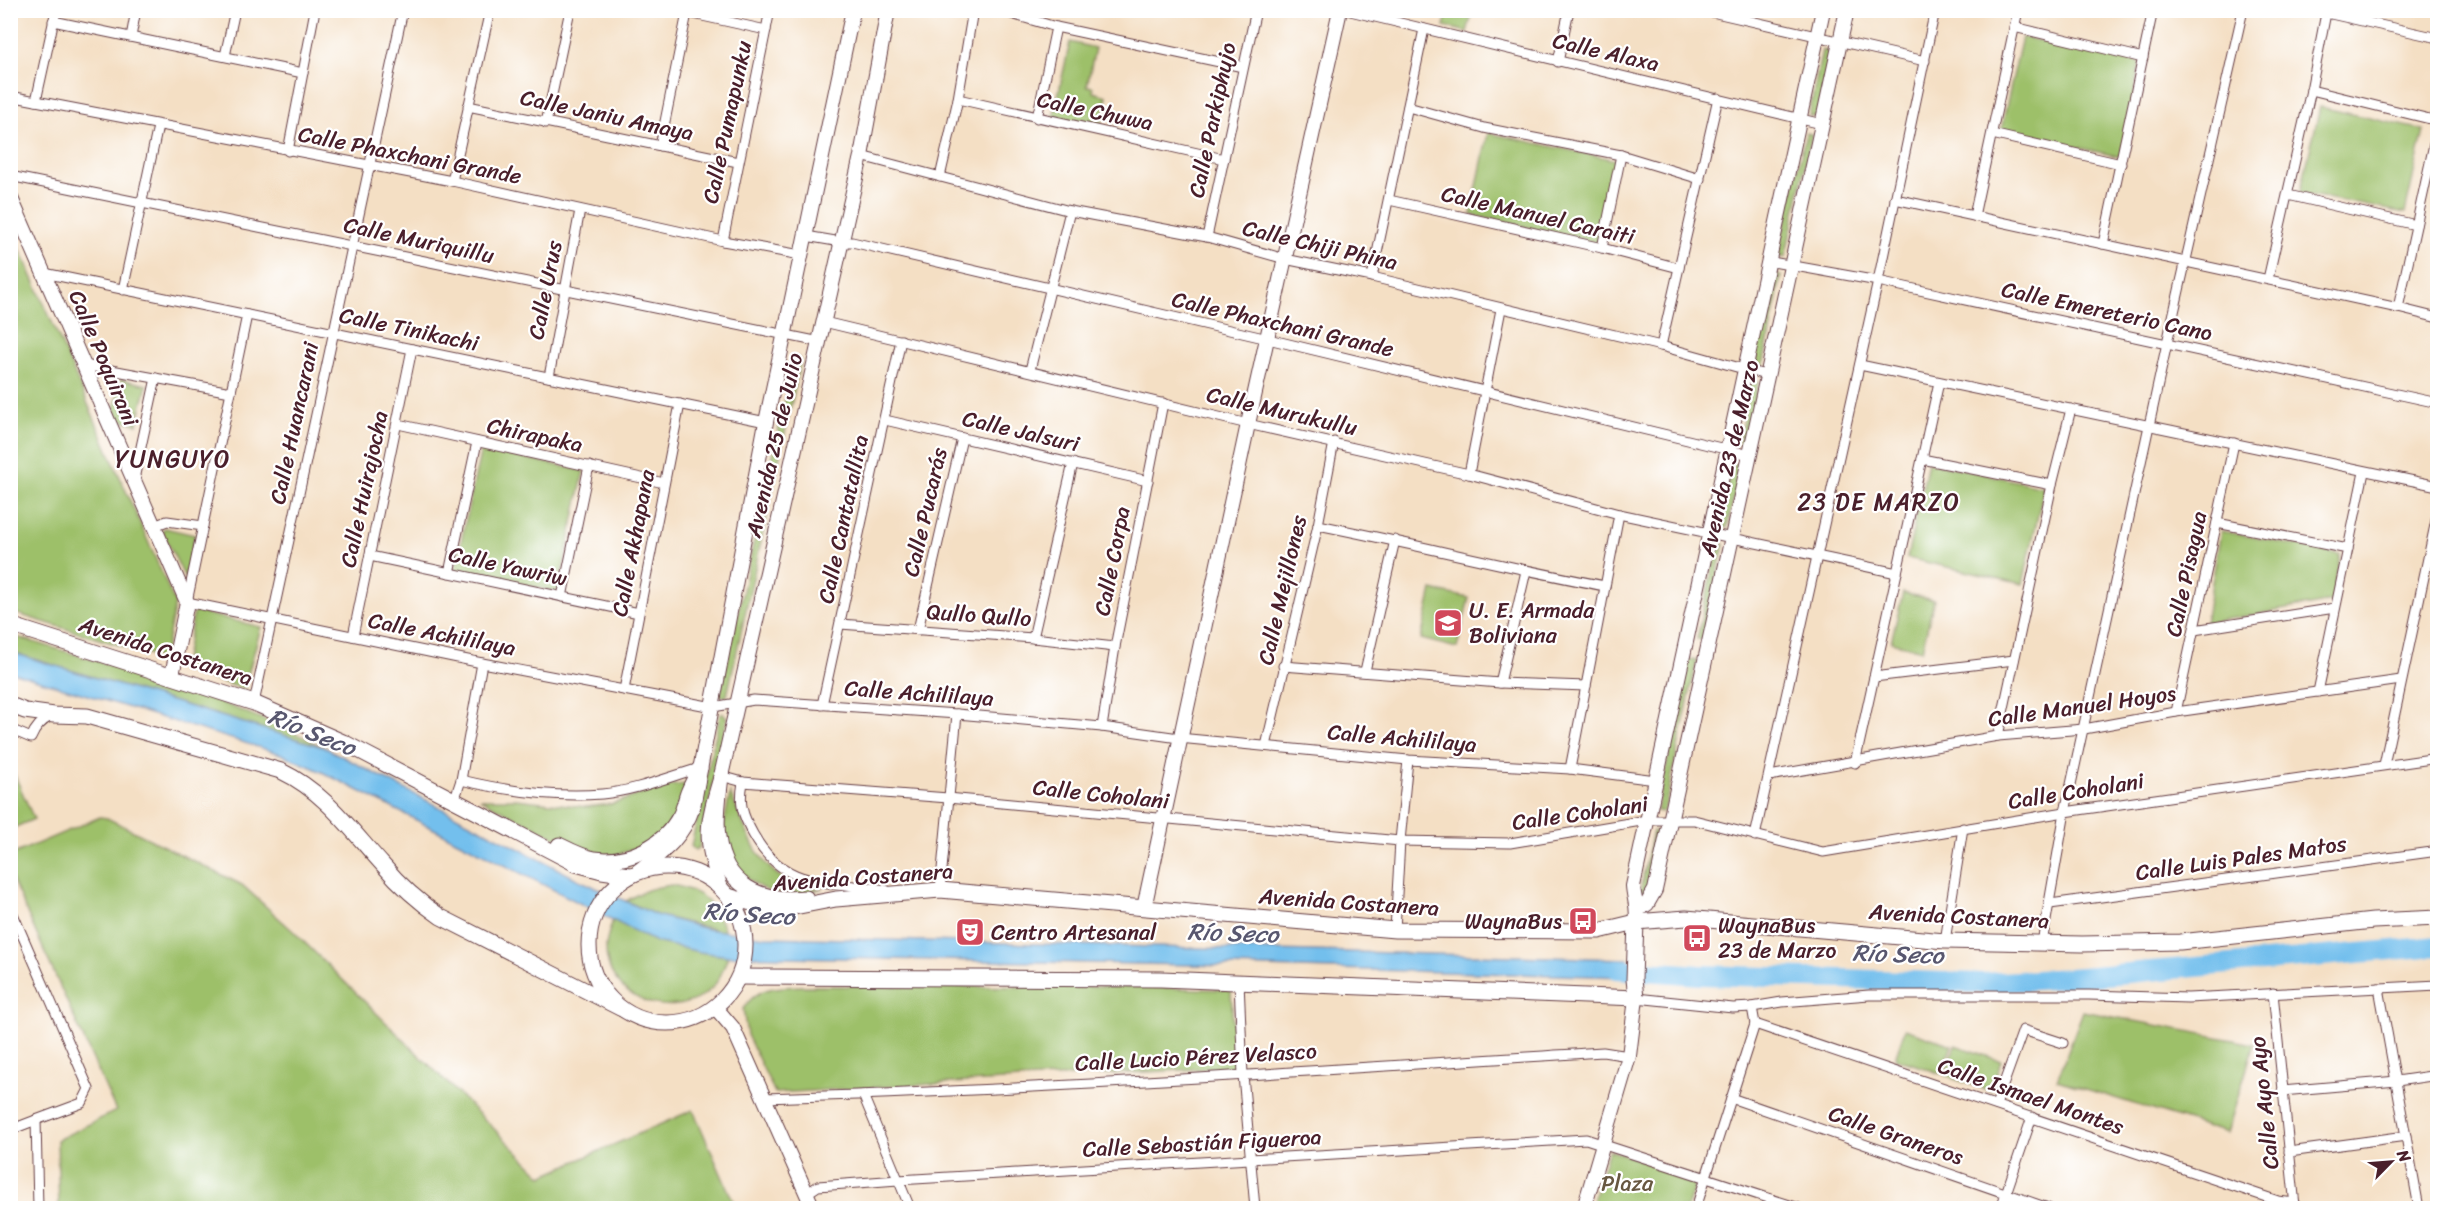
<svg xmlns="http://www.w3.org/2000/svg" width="2448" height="1219" font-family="Sriracha,sans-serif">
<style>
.green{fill:#9dc069;stroke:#74704a;stroke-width:1.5}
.water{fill:#73bfed;stroke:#5e6f8c;stroke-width:1.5}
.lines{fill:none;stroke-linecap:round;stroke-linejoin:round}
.river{stroke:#73bfed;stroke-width:20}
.street-casing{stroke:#643c42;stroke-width:11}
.secondary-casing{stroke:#643c42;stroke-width:16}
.primary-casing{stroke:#643c42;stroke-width:17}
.street{stroke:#fff;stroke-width:9}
.secondary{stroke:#fff;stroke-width:14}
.primary{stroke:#fff;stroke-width:15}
.labels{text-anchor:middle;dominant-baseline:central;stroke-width:4.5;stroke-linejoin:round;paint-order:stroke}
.street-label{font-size:22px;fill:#4a1f2b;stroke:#fff}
.poi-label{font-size:22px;fill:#4a1f2b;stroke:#fff;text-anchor:start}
.park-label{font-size:22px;fill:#675741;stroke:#fff}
.neighbourhood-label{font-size:24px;letter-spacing:1.5px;fill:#4a1f2b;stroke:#fff}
.water-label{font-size:24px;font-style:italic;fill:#58576f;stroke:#fff}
</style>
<rect width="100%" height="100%" fill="#fff"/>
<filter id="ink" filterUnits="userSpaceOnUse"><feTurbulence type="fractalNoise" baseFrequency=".0167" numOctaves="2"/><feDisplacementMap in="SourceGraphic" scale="12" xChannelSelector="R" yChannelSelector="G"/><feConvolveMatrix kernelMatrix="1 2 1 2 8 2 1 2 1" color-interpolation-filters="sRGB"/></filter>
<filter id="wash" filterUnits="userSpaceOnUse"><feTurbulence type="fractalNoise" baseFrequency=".008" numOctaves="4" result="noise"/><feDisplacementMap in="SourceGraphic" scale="24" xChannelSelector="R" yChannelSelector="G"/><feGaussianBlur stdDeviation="1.35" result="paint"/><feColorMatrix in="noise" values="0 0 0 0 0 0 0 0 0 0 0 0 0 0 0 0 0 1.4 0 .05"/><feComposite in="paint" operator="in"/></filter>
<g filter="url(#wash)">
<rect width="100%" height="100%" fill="#f4dfc4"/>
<!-- green -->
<g class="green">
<polygon points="1448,11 1473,11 1467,32 1444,26"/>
<polygon points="2022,37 2140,62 2121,157 2001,130"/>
<polygon points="1070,42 1095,48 1087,86 1093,87 1093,92 1107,96 1100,129 1053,118"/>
<polygon points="1822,50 1831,52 1817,117 1809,116"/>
<polygon points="2320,107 2424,130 2405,213 2300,193"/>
<polygon points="1488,133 1616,160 1598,243 1471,215"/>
<polygon points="1806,133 1812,134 1785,258 1778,256"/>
<polygon points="10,226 175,603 164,659 11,612"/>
<polygon points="1773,274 1781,276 1763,367 1754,366"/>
<polygon points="797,357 801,360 727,696 724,697 720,695 794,359"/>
<polygon points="121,379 147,385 137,424 112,418"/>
<polygon points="1751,381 1758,382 1745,446 1738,444"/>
<polygon points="481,449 584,471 558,592 455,570"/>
<polygon points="1928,462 2044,487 2023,584 1907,558"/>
<polygon points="1733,463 1741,465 1727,528 1719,526"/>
<polygon points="165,528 195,535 185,578 162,531"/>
<polygon points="2221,531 2340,554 2332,601 2205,623"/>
<polygon points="1718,542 1724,544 1703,640 1697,639"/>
<polygon points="1432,590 1469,598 1457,648 1421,639"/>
<polygon points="1903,593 1934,600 1922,650 1891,642"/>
<polygon points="194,611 261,627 244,689 183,670"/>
<path d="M 10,635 C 118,667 226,698 326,748 L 11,652 Z"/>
<polygon points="1689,659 1697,660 1664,812 1657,811"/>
<polygon points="723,713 727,718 699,848 695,850 691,846 720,715"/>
<polygon points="11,767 34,819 11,829 10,829"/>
<polygon points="687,784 674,823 649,844 616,855 582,851 480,799 516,799 586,807 612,804 665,786"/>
<path d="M 730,793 C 744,824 756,867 790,882 C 799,886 812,887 823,889 C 808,891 791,895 776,893 C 751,888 724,861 724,834 C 723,821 728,806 730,793 Z"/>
<polygon points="100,817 107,818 242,885 293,931 542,1176 693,1110 736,1208 59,1208 57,1140 116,1111 11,877 11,855"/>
<polygon points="1653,831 1659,832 1646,892 1640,891"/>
<path d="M 672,885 C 703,891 715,903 725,932 L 656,915 L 626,901 C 641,891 654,887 672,885 Z"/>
<path d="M 613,920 L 656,942 L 700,952 L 728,956 C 724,967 720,980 711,989 C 675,1024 604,1000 606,946 C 607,937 610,928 613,920 Z"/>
<path d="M 804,986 L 1135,987 L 1231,990 L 1235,1067 L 775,1093 L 747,1035 L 743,1009 C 758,985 779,987 804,986 Z"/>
<polygon points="2083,1011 2254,1044 2227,1133 2057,1080"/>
<polygon points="1905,1029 1952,1045 1942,1074 1895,1058"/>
<polygon points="1955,1045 2001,1061 1991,1091 1945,1076"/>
<polygon points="1609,1150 1697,1178 1687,1208 1590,1208"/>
</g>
<!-- water -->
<polygon class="water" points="10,652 326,748 579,880 656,915 707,929 766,937 1628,959 1628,977 1190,965 728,956 700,952 656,942 320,771 281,754 11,672"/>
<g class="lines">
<!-- river -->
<polyline class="river" points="1617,969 1700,975 1983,983 2070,978 2438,946"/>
</g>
</g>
<g filter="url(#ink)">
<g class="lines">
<!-- street casing -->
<g class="street-casing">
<g id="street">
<polyline points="675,10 766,30"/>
<polyline points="998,10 1056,27 1243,67"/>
<polyline points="1346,10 1822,124"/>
<polyline points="1703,10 1925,61"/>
<polyline points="2313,10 2438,38"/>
<polyline points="53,21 303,73"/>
<polyline points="2014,27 2143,58"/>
<polyline points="131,37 136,10"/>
<polyline points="225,56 235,10"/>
<polyline points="1558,62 1569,10"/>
<polyline points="2311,90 2438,121"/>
<polyline points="10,96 452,181 723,241 801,255"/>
<polyline points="958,99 1224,159"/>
<polyline points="36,101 56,10"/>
<polyline points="468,106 738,162"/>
<polyline points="1408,107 1484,128 1621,155 1700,179"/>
<polyline points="1037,118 1056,27"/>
<polyline points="546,123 570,10"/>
<polyline points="1992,134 2121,164"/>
<polyline points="660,146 687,13"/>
<polyline points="288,151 315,10"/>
<polyline points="861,156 1070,211 1207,237 1285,259 1372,277 1661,346 1769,376"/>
<polyline points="10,176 820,342"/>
<polyline points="940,177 958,99 973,10"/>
<polyline points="452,181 490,10"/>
<polyline points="2288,195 2416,225"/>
<polyline points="1895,199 2398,308 2438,318"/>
<polyline points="1389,200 1602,248 1679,268"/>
<polyline points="1974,216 2018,10"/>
<polyline points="806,236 841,242 852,242 1268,339 1750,455"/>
<polyline points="1207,237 1256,10"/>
<polyline points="723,241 770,10"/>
<polyline points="2103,244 2153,10"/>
<polyline points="1602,248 1621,155"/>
<polyline points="1767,261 1878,281 2438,403"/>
<polyline points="44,273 766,422"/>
<polyline points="1372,277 1424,29"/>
<polyline points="2268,279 2311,90 2326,13"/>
<polyline points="123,290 158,126"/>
<polyline points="2398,308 2438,126"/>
<polyline points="247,315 187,602 482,663 713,707 754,700 957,714 1102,727 1179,738 1408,760 1570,769 1656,780"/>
<polyline points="824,322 1248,424 1469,474 1619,514 1897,573"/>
<polyline points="1661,346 1718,98"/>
<polyline points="84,365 231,392"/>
<polyline points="1860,365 2438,486"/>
<polyline points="1030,370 1070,211"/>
<polyline points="549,377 580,210"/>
<polyline points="885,420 1148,481"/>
<polyline points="398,424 664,483"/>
<polyline points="1922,459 2052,485"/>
<polyline points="1469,474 1501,309"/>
<polyline points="134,479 156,378"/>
<polyline points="2217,523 2348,549"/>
<path d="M 1318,525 C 1414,544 1509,568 1605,586"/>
<polyline points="154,526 167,521 203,526"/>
<polyline points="370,556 639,613"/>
<polyline points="449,573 477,442"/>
<polyline points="562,597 589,466"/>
<polyline points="840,624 1033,638 1115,647"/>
<polyline points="918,630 962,438"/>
<polyline points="2194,630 2335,608"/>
<polyline points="353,636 412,349"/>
<polyline points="1033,638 1073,463"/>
<polyline points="1283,666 1500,683 1586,686"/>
<polyline points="1365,671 1395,540"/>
<polyline points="1874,677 2014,660"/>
<polyline points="1500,683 1526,571"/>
<polyline points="624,690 680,404"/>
<polyline points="2318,692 2364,472"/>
<polyline points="254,703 403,10"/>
<polyline points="822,705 901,340"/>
<polyline points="2176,712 2234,443"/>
<polyline points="1102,727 1115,647 1163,403"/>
<path d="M 10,729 L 31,738 C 35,728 41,721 51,716"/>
<polyline points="1998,736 2052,485 2071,409"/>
<polyline points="1266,746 1318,525 1334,442"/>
<polyline points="1855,763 1939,382"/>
<polyline points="2384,765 2438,511"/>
<polyline points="1570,769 1619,514"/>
<polyline points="721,776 743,782 948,798 1400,841 1510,843 1647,820 1694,820 1823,852 2065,812 2438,758"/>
<polyline points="1769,776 1998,736 2084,729 2176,712 2401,680"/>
<path d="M 461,780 C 507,791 554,798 602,794 C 635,791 668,777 700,768"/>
<path d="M 743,782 C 739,804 742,814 753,834 C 784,891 830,880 886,890"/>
<polyline points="454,801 461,780 482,663"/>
<polyline points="1755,836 1878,281 1935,10"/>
<polyline points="940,890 957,714"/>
<polyline points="2050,904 2438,851"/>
<polyline points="10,907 89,1089 82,1103 36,1120 38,1208"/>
<polyline points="1395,930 1400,841 1408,760"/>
<polyline points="1945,941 1963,828"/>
<polyline points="2042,943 2065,812 2167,343 2243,10"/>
<polyline points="1239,982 1243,1075 1255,1208"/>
<polyline points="2379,988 2419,1208"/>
<polyline points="2273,993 2295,1206"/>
<polyline points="1636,998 1733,1008 1752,1007 1782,1002 1869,995 2089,995 2188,998 2438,985"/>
<polyline points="1755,1024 2278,1201 2295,1203"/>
<polyline points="2282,1091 2397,1081 2438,1075"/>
<polyline points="863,1095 910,1208"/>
<path d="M 764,1098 C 1044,1090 1324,1070 1603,1052 L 1629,1056"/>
<polyline points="1731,1098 2048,1208"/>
<polyline points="1996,1105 2023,1030 2063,1043"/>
<polyline points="10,1130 36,1120"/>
<polyline points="2289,1152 2406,1136"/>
<polyline points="806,1194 818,1186 898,1180 1586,1139 1799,1208"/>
<polyline points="1696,1208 1755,1024 1752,1007"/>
<polyline points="2001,1208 2032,1117"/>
</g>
</g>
<!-- secondary casing -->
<g class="secondary-casing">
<g id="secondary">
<polyline points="10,196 187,602 172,675"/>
<path d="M 638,871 C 664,851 682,839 693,807 L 766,422 L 853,10"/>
<path d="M 721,888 C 703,836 706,827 721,776 L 861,156 L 888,10"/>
<polyline points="1144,908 1248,424 1340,10"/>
<polyline points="1639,909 1647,904 1655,890 1847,10"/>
<path d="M 1636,922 C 1639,909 1634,900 1633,886 L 1823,10"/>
<polyline points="715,1007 733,1028 813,1208"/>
<polyline points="1584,1208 1629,1056 1636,998"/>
</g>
</g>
<!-- primary casing -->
<g class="primary-casing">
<g id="primary">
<polyline points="10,625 254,703 343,742 576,864 602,871 630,875"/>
<path d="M 10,705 L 25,711 L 54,715 L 87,716 L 281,771 C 325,792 351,830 383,865 C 400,885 419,902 441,917 L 620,1008"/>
<path d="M 721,776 C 719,796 715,817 718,837 C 724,886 761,903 806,898"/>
<path d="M 559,845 C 569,850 582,857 594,859 C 628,864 664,846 680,816 C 684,809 685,801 688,793 C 691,785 696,776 700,768"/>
<circle cx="667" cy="945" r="78"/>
<polyline points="728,896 771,909 784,909 836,899 940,890 1395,930 1599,931 1636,922 1686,918 1945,941 2082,944 2180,942 2373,921 2438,918"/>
<polyline points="739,977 1161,979 1636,998 1634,979 1636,922"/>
</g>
</g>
<!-- street -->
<use href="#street" class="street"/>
<!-- secondary -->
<use href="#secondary" class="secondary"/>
<!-- primary -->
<use href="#primary" class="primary"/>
</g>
</g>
<!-- icons -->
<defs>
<g id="school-square" transform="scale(1.5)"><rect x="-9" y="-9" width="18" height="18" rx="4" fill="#d1495b" stroke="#fff"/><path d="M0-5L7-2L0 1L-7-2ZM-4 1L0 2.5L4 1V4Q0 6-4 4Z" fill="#fff"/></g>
<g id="bus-square" transform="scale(1.5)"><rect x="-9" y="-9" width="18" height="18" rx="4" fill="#d1495b" stroke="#fff"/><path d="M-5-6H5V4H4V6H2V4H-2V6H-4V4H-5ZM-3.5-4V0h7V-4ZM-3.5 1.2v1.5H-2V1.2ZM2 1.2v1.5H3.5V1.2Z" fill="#fff"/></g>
<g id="theatre-square" transform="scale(1.5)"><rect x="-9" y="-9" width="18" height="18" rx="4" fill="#d1495b" stroke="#fff"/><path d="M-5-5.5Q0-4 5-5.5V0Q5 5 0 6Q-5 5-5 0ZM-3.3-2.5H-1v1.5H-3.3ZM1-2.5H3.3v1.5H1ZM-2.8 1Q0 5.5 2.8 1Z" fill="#fff"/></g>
</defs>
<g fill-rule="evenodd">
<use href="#school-square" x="1448" y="623"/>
<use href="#bus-square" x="1583" y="921"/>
<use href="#theatre-square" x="970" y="932"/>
<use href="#bus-square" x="1697" y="938"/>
</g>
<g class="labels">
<!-- street labels -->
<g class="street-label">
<text transform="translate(1606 52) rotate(13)">Calle Alaxa</text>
<text transform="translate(1095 111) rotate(12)">Calle Chuwa</text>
<text transform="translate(607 115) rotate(12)">Calle Janiu Amaya</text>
<text transform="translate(1212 120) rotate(-78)">Calle Parkiphujo</text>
<text transform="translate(727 122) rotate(-78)">Calle Pumapunku</text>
<text transform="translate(410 155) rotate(11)">Calle Phaxchani Grande</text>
<text transform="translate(1538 215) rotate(13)">Calle Manuel Caraiti</text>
<text transform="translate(419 240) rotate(12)">Calle Muriquillu</text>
<text transform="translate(1320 245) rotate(13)">Calle Chiji Phina</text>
<text transform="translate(545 290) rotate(-79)">Calle Urus</text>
<text transform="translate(2107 311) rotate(12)">Calle Emereterio Cano</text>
<text transform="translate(1283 324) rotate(13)">Calle Phaxchani Grande</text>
<text transform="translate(409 329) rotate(12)">Calle Tinikachi</text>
<text transform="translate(104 358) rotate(67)">Calle Poquirani</text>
<text transform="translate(1282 411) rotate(13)">Calle Murukullu</text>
<text transform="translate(294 423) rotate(-78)">Calle Huancarani</text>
<text transform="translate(1021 431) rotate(13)">Calle Jalsuri</text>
<text transform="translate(535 435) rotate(12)">Chirapaka</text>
<text transform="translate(774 445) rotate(-77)">Avenida 25 de Julio</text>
<text transform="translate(1729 458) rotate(-77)">Avenida 23 de Marzo</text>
<text transform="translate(364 489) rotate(-78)">Calle Huirajocha</text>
<text transform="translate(925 512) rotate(-77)">Calle Pucarás</text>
<text transform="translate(843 519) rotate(-78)">Calle Cantatallita</text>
<text transform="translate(633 543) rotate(-79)">Calle Akhapana</text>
<text transform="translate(1112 561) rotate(-79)">Calle Corpa</text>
<text transform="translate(508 566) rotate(12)">Calle Yawriw</text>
<text transform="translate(2186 574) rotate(-78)">Calle Pisagua</text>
<text transform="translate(1282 590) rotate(-77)">Calle Mejillones</text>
<text transform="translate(979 615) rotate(4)">Qullo Qullo</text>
<text transform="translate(442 634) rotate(11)">Calle Achililaya</text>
<text transform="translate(166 651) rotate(18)">Avenida Costanera</text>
<text transform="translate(919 693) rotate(4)">Calle Achililaya</text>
<text transform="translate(2082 706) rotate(-8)">Calle Manuel Hoyos</text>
<text transform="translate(1402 738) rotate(5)">Calle Achililaya</text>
<text transform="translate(2076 791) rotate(-9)">Calle Coholani</text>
<text transform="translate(1101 794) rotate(6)">Calle Coholani</text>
<text transform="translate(1580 813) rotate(-8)">Calle Coholani</text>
<text transform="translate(2241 858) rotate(-8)">Calle Luis Pales Matos</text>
<text transform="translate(863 877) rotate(-4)">Avenida Costanera</text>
<text transform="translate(1349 902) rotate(4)">Avenida Costanera</text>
<text transform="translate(1959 916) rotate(3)">Avenida Costanera</text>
<text transform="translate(1196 1057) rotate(-3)">Calle Lucio Pérez Velasco</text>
<text transform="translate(2031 1096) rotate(19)">Calle Ismael Montes</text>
<text transform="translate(2264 1103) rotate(-96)">Calle Ayo Ayo</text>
<text transform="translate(1896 1135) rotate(19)">Calle Graneros</text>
<text transform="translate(1202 1143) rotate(-3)">Calle Sebastián Figueroa</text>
</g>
<!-- poi labels -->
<g class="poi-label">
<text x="1469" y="610">U. E. Armada<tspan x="1469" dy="25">Boliviana</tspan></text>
<text x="1562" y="921" text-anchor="end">WaynaBus</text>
<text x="1718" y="925">WaynaBus<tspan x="1718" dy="25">23 de Marzo</tspan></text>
<text x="991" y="932">Centro Artesanal</text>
</g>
<!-- park labels -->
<g class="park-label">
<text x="1627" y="1183">Plaza</text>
</g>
<!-- neighbourhood labels -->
<g class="neighbourhood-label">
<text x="173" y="459">YUNGUYO</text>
<text x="1879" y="502">23 DE MARZO</text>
</g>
<!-- water labels -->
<g class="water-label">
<text transform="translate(312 732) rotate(22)">Río Seco</text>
<text transform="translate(749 914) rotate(4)">Río Seco</text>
<text transform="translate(1233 933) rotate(2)">Río Seco</text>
<text transform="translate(1898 954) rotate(2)">Río Seco</text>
</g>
</g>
<!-- margin -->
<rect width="2448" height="1219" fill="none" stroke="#fff" stroke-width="36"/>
<!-- north arrow -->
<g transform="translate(2391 1162) rotate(65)" stroke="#ffffff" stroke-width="4.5" paint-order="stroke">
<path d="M0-4.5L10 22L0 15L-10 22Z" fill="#4a1f2b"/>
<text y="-9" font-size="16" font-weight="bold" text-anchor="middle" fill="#4a1f2b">N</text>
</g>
</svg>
